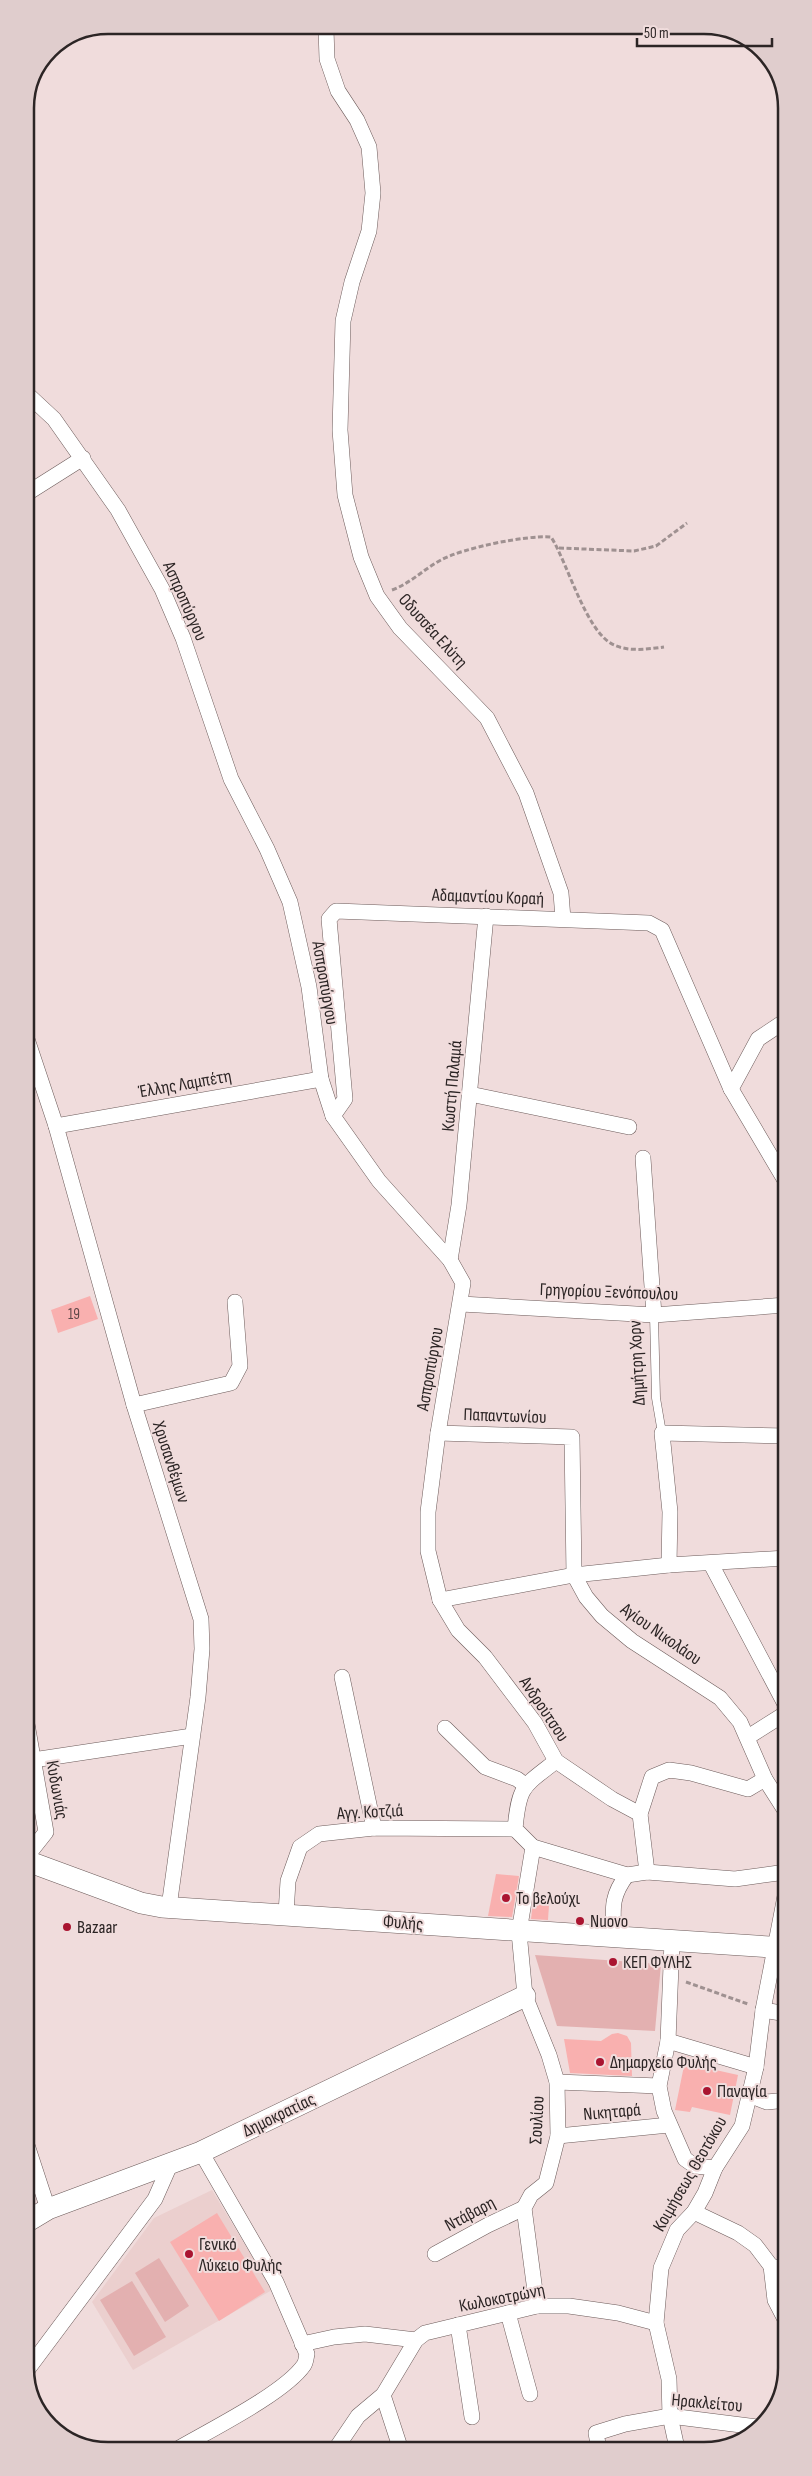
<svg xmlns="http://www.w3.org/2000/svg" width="812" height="2476" font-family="'Sofia Sans Condensed',sans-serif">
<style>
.built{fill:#ebcfce}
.green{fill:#e3b0b0}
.building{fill:#f9b0af}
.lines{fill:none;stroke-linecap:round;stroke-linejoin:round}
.lane-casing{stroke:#6c5b5a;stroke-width:9}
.street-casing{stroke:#6c5b5a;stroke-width:16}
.secondary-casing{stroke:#6c5b5a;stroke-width:22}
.path{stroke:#9f9191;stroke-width:3;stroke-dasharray:5 2.5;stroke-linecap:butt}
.lane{stroke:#fff;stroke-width:8}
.street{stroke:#fff;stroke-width:15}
.secondary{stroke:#fff;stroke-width:21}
.poi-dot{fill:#aa1430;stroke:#f0dcdc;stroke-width:2}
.labels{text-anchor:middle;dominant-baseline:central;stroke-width:4;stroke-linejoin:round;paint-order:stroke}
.number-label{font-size:15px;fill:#5f4848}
.street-label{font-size:18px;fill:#2c2525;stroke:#f0dcdc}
.poi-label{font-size:18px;fill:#2c2525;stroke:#f0dcdc;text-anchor:start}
.rim{fill:none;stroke:#2c2525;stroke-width:2.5}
</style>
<rect width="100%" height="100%" fill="#f0dcdc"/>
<!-- built -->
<polygon class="built" points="212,2190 272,2290 133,2370 92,2302 154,2218"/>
<!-- green -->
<g class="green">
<polygon points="535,1955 661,1964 655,2031 557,2026"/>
<polygon points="159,2258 189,2306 165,2322 135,2273"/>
<polygon points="132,2281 166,2337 134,2356 100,2300"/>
</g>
<!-- building -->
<g class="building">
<polygon points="90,1296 98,1319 58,1333 51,1310"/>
<polygon points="496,1874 519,1876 512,1917 488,1916"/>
<polygon points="533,1902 549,1905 548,1920 531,1919"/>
<polygon points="618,2033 627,2036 631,2043 632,2076 570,2073 564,2039 601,2041 612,2034"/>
<polygon points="686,2056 703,2061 702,2067 738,2075 730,2115 692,2107 690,2112 675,2110"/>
<polygon points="217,2213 265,2292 219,2321 170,2242"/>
</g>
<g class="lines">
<!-- lane casing -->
<g class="lane-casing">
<polyline id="lane" points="654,1315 656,1398 662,1433"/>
</g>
<!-- street casing -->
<g class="street-casing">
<g id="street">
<polyline points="326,29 327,59 338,91 357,120 369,147 373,193 369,231 352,282 343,321 340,430 345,495 361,557 377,596 400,628 487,718 526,793 561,893 563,919"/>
<polyline points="25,392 54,419 118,510 162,589 183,638 231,779 267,849 290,902 309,987 321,1079 333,1116 379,1181 450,1260 463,1283 438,1433 428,1512 428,1551 440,1600 458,1630 485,1657 535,1723 556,1761 612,1799 640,1814"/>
<polyline points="26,494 83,458"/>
<polyline points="26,1036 56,1126 134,1405 201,1619 202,1649 198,1697 169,1907"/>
<polyline points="731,1089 758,1039 785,1021"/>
<polyline points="470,1094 629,1127"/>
<polyline points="333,1116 345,1099 329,919 336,911 649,923 662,930 731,1089 786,1182"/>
<polyline points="56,1126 321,1079"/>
<polyline points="643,1158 654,1315"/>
<polyline points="450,1260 459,1205 486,916"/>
<polyline points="461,1304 654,1315 786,1305"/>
<polyline points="134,1405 231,1383 240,1366 235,1302"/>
<polyline points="438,1433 572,1437 574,1575 586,1597 602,1616 632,1641 720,1698 740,1722 765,1779 786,1812"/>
<polyline points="711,1564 786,1706"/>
<polyline points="669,1565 670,1512 662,1433 786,1436"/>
<polyline points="440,1600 574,1575 669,1565 786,1558"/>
<polyline points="342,1677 374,1828"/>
<polyline points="27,1724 46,1832 27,1856"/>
<polyline points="445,1728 485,1767 517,1779 525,1785"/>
<polyline points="748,1737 786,1713"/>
<polyline points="33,1760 192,1736"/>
<polyline points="533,1847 627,1875"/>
<polyline points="647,1872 640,1814 652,1777 669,1770 691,1773 748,1789 765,1779"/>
<polyline points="286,1914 288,1881 300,1847 319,1834 374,1828 515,1829"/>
<path d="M 614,1937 C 613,1910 610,1897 627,1875 L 647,1872 L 735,1879 L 786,1872"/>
<polyline points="672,1941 668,2041 659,2086 664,2111 685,2159 695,2166 715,2168"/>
<polyline points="763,2010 787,2014"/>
<polyline points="668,2041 756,2067"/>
<polyline points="557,2082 659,2086"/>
<polyline points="749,2095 767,2102 787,2100"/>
<polyline points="558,2136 669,2125"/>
<polyline points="27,2145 48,2209"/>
<polyline points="694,2212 738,2233 755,2245 771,2266 787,2270"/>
<polyline points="435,2254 488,2225 524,2208"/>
<polyline points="771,2266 775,2300 787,2323"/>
<path d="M 537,2306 L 524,2208 L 531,2195 L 546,2183 L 558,2136 L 557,2082 L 549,2055 L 525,1996 L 519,1932 L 533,1847 L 515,1829 C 519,1785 523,1787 556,1761"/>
<polyline points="508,2313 530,2394"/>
<polyline points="458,2325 472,2417"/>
<polyline points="302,2344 334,2337 365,2334 416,2340"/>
<polyline points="28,2369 155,2199 170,2165"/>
<polyline points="383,2395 401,2450"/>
<polyline points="677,2448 670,2416 669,2379 656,2323 661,2268 677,2230 694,2212 705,2193 715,2168 742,2126 756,2067 763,2010 786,1891"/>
<polyline points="599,2449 596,2433 625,2424 670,2416 757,2427"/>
<polyline points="335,2450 358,2416 383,2395 416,2340 425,2333 537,2306 569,2306 618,2313 656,2323"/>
<path d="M 174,2451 C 206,2432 284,2394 304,2365 C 306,2362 306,2358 307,2354 L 276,2282 L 201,2152"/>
</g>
</g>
<!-- secondary casing -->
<g class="secondary-casing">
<g id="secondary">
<polyline points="27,1861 141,1903 162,1907 786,1948"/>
<polyline points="28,2221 48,2209 201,2152 525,1996"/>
</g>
</g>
<!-- path -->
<g class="path">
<polyline points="559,548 634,551 656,546 687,523"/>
<path d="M 392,590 C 411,583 424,569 441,560 C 463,548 526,535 551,537 C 567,561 586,633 614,645 C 629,652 648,649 664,647"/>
<polyline points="686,1982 748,2004"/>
</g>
<!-- lane -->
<use href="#lane" class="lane"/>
<!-- street -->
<use href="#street" class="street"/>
<!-- secondary -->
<use href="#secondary" class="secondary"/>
</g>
<!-- markers -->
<g class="poi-dot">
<circle cx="506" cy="1898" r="5"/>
<circle cx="580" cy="1921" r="5"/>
<circle cx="67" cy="1927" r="5"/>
<circle cx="613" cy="1962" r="5"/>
<circle cx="600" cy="2062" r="5"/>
<circle cx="707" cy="2091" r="5"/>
<circle cx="189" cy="2254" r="5"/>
</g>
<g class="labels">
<!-- number labels -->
<g class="number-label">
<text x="74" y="1314">19</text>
</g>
<!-- street labels -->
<g class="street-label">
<text transform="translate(185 601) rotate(66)">Ασπροπύργου</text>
<text transform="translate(433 631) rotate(48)">Οδυσσέα Ελύτη</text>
<text transform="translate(488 897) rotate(2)">Αδαμαντίου Κοραή</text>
<text transform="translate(325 983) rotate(80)">Ασπροπύργου</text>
<text transform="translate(185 1084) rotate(-10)">Έλλης Λαμπέτη</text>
<text transform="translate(452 1086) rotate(-85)">Κωστή Παλαμά</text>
<text transform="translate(609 1292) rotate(2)">Γρηγορίου Ξενόπουλου</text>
<text transform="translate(637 1363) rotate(-93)">Δημήτρη Χορν</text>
<text transform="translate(430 1369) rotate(-80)">Ασπροπύργου</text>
<text transform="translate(505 1416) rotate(2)">Παπαντωνίου</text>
<text transform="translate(171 1462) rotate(72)">Χρυσανθέμων</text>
<text transform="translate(661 1634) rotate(35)">Αγίου Νικολάου</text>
<text transform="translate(544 1709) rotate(56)">Ανδρούτσου</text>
<text transform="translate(57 1790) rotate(80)">Κυδωνιάς</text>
<text transform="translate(370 1812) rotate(-3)">Αγγ. Κοτζιά</text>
<text transform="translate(403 1923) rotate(4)">Φυλής</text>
<text transform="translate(612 2112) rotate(-5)">Νικηταρά</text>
<text transform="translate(279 2115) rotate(-26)">Δημοκρατίας</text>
<text transform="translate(537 2120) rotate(-87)">Σουλίου</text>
<text transform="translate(690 2174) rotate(-60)">Κοιμήσεως Θεοτόκου</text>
<text transform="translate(470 2214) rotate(-28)">Ντάβαρη</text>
<text transform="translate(502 2298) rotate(-11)">Κωλοκοτρώνη</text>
<text transform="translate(707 2403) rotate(5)">Ηρακλείτου</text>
</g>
<!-- poi labels -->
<g class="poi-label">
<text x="516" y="1898">Το βελούχι</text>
<text x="590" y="1921">Nuovo</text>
<text x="77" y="1927">Bazaar</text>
<text x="623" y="1962">ΚΕΠ ΦΥΛΗΣ</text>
<text x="610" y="2062">Δημαρχείο Φυλής</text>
<text x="717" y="2091">Παναγία</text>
<text x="199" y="2244">Γενικό<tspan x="199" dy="21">Λύκειο Φυλής</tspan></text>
</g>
</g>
<!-- crop -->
<path d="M0 0H812V2476H0ZM108 34H704A74 74 0 0 1 778 108V2368A74 74 0 0 1 704 2442H108A74 74 0 0 1 34 2368V108A74 74 0 0 1 108 34Z" fill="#e0cdcd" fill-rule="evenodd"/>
<path class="rim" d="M108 34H704A74 74 0 0 1 778 108V2368A74 74 0 0 1 704 2442H108A74 74 0 0 1 34 2368V108A74 74 0 0 1 108 34Z"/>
<!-- scale -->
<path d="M637 38v8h135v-8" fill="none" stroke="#2c2525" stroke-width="2.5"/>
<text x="644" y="38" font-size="15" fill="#2c2525" stroke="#f0dcdc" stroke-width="4" paint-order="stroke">50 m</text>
</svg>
